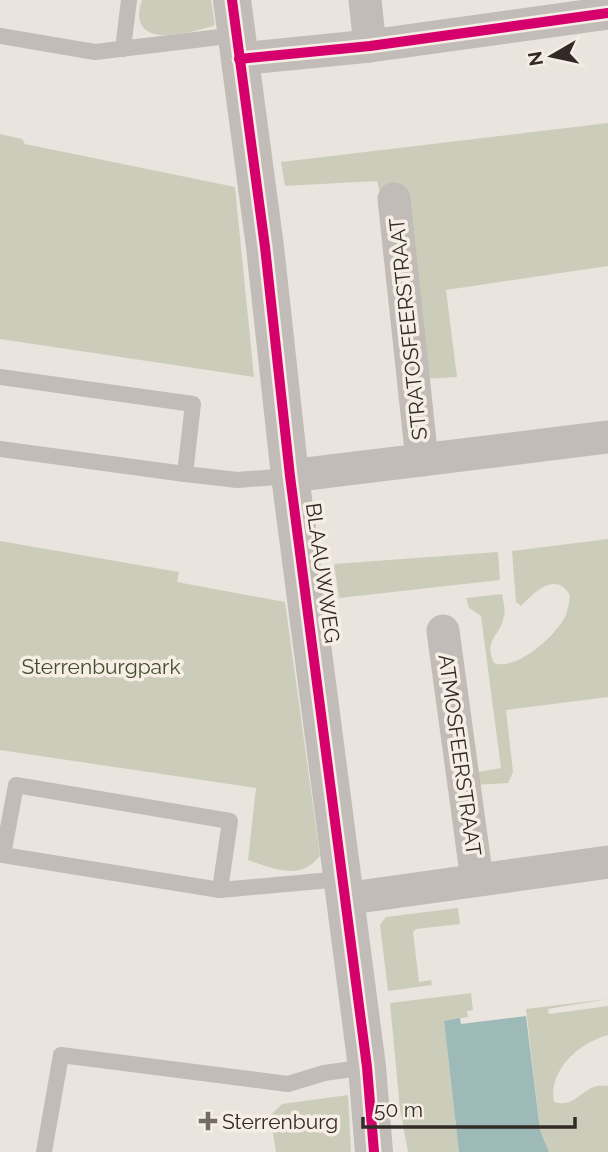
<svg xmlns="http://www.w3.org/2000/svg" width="608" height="1152" font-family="Raleway,sans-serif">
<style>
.green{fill:#cbcdba}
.water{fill:#9db9b8}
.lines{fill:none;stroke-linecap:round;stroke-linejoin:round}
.service{stroke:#c2bcb8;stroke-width:16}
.minor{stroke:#c2bcb8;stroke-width:33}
.tertiary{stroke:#c2bcb8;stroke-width:38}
.cycleway-casing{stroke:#f6eee5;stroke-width:15}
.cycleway{stroke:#d6006c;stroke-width:10}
.poi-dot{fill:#726b67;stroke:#f6eee5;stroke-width:2.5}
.labels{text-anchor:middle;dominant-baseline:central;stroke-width:7;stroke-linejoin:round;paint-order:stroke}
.street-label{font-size:21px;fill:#322a27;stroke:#f6eee5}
.park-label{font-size:21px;fill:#424d2d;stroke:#f6eee5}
.poi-label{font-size:21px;fill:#322a27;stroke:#f6eee5;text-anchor:start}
</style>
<rect width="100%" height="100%" fill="#eae4de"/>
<!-- green -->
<g class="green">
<path d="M 142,0 L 211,0 L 215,25 C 189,34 125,51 142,0 Z"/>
<polygon points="608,123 608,266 446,290 457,377 423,379 377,181 285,186 281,162"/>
<polygon points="0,134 22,139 25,144 235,187 254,377 0,339"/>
<path d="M 608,539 L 608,697 L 506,710 L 513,772 L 508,783 L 475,785 L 473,773 L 501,768 L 481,616 L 469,608 L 466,598 L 502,594 C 503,600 506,610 504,616 C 501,636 483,639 494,663 C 517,671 555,636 565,617 C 568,610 569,602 570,595 C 555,571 535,592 521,606 L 516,602 L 512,551 Z"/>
<path d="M 0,541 L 179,572 L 177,582 L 285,602 L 320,856 C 300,881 274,869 248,860 L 256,788 L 0,750 Z"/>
<polygon points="498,552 500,580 339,598 334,564"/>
<polygon points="458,908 460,924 416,929 413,932 419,982 431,980 432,985 388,991 380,925 386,917"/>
<polygon points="471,993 473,1010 467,1011 468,1017 444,1021 459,1152 408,1152 400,1109 390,1003"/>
<path d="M 608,999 L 548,1009 L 549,1014 L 608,1006 L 608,1035 C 580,1042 548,1070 554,1102 C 575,1108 580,1090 597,1086 C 600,1085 604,1086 608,1086 L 608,1152 L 549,1152 L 540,1130 L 526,1009 Z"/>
<polygon points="348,1095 351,1152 276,1152 270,1116 282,1104"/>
</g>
<!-- water -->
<polygon class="water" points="526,1016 540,1130 549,1152 459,1152 444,1021 460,1018 461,1024"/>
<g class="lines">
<!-- service -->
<g class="service">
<polyline points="0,36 95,52 237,35"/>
<polyline points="123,49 129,0"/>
<polyline points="0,377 193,404 185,474 0,449"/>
<polyline points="185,474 237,480 290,476"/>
<polygon points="16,785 230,821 220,890 3,855"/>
<polyline points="220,890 342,879"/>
<polyline points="44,1152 61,1055 288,1084 324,1073 367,1067"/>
</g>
<!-- minor -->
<g class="minor">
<polyline points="365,0 370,46"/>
<polyline points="239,59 370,46 608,13"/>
<polyline points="394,199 422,460"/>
<polyline points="290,476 608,437"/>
<polyline points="443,631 477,880"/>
<polyline points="344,899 608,862"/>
</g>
<!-- tertiary -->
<polyline class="tertiary" points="232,0 265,247 290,476 367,1067 374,1152"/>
<!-- cycleway casing -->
<g class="cycleway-casing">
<g id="cycleway">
<polyline points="232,0 265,247 290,476 367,1067 374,1152"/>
<polyline points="239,59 370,46 608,13"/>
</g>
</g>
<!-- cycleway -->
<use href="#cycleway" class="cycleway"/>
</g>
<!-- markers -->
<path class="poi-dot" d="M204.5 1110.5h7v7h7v7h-7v7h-7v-7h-7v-7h7z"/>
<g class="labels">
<!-- street labels -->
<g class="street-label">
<text transform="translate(408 329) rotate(-96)">STRATOSFEERSTRAAT</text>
<text transform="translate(323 573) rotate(82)">BLAAUWWEG</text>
<text transform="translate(460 755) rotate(82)">ATMOSFEERSTRAAT</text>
</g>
<!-- park labels -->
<g class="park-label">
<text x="101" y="666">Sterrenburgpark</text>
</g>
<!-- poi labels -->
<g class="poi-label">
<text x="222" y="1121">Sterrenburg</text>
</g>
</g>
<!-- north arrow -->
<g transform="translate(552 56) rotate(261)" stroke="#f6eee5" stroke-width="5" paint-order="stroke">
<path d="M0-5L12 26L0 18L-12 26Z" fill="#322a27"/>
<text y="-10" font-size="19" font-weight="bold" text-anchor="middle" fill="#322a27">N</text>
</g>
<!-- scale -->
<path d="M363 1117v10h212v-10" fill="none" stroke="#322a27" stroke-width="3.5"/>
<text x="374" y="1117" font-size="21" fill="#322a27" stroke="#f6eee5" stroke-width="5" paint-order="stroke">50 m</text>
</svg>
